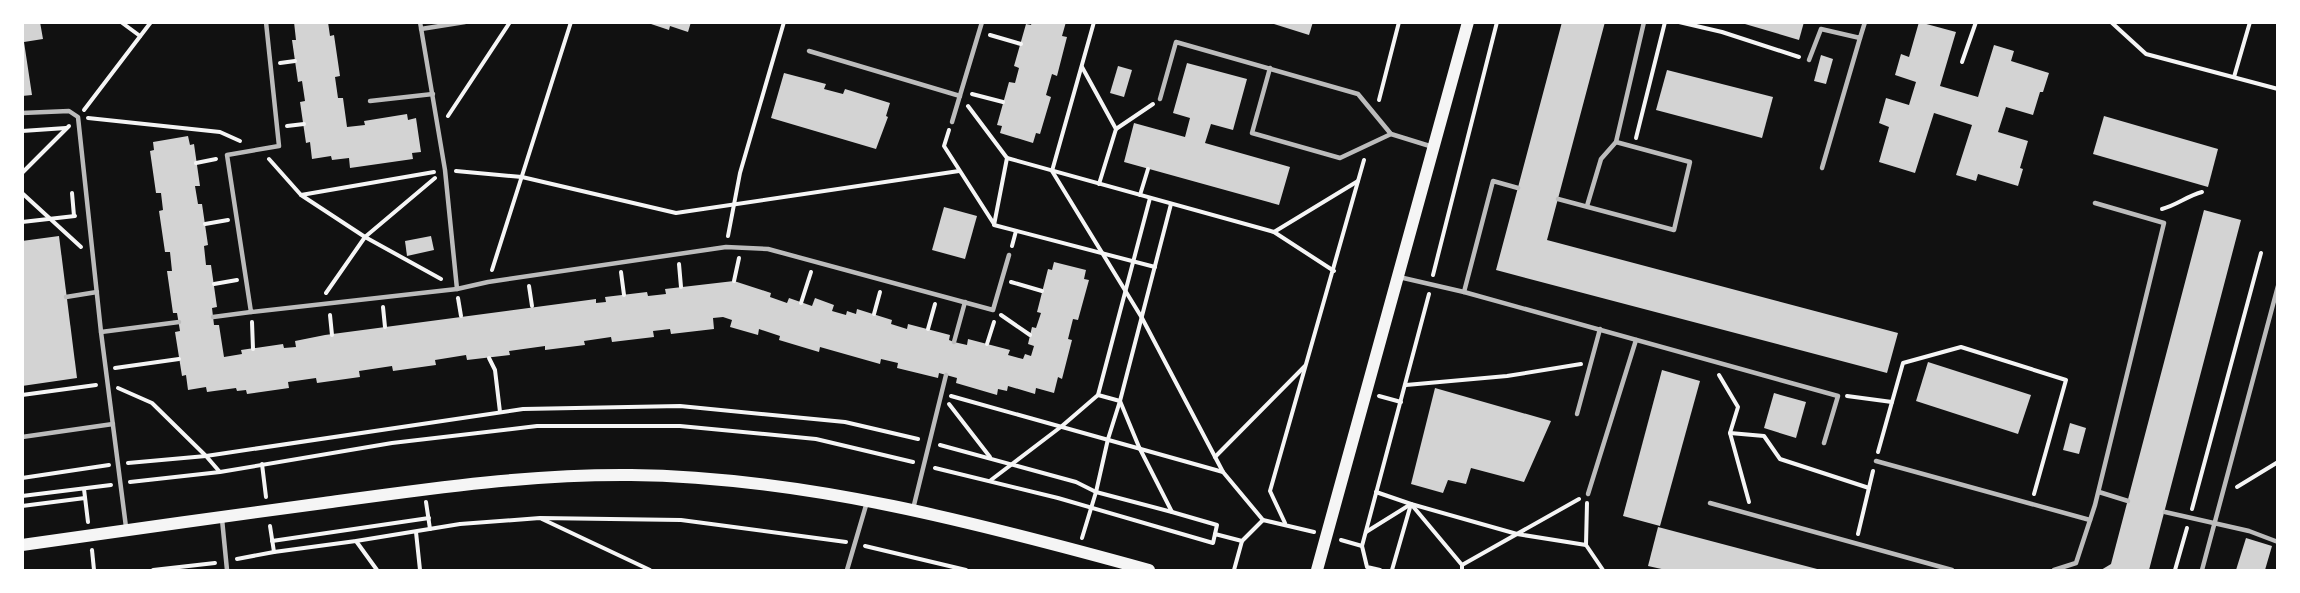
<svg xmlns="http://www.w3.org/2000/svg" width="2300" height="593" font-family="'Source Sans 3',sans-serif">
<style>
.building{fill:#d3d3d3}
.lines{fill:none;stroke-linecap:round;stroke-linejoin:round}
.path{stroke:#f5f5f5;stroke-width:4}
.service{stroke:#bcbcbc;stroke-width:4.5}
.secondary{stroke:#f5f5f5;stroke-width:12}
</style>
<rect width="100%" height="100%" fill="#111"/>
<!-- building -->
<g class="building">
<polygon points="22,22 40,22 43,39 24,42 32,95 22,96"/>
<polygon points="294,22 328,22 330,36 334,35 340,76 335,77 338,98 343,98 347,127 365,125 364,121 407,114 408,120 416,118 421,152 412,153 413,159 350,168 349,158 332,160 331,156 312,159 310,142 306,143 300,102 305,101 302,81 298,82 292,40 296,40"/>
<polygon points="645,22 691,22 688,32 670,26 669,30"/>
<polygon points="1032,22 1066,22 1062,36 1067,37 1057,76 1052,74 1046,95 1051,97 1040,134 1036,133 1033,143 1000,133 1002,126 997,125 1009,82 1015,83 1019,68 1014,66 1026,24 1031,25"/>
<polygon points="1268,22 1313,22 1309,35"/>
<polygon points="1562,22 1605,22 1547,240 1898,333 1887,373 1496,270"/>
<polygon points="1746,22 1804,22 1799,40 1745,24"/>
<polygon points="1919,22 1956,32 1940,86 1978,97 1994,45 2014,51 2011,61 2049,73 2043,92 2040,92 2033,115 2006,107 1998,132 2028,141 2020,168 2023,169 2018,186 1978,174 1976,181 1956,175 1972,125 1934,113 1915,173 1879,162 1889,127 1879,123 1886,98 1909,105 1916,82 1895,75 1901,54 1909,57"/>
<polygon points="1821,55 1833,59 1826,84 1814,81"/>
<polygon points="1187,63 1247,79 1233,130 1211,124 1205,143 1290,167 1279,205 1124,162 1134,123 1185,137 1190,118 1173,113"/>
<polygon points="1118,66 1132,70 1124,97 1110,93"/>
<polygon points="1667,70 1773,97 1762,138 1656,110"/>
<polygon points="784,73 826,84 824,89 843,94 845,89 890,103 886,116 888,117 876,149 771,118"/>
<polygon points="2104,116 2218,149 2208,187 2093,154"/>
<polygon points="188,136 190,145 194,144 200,186 195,186 198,204 202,204 208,245 204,246 206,265 211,265 217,307 212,308 214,325 219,325 224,357 242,354 241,350 283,344 284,348 296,347 295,341 325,335 596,299 596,303 606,302 605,297 647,292 648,296 666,294 665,289 734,281 771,293 770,297 787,303 789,298 812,306 815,298 834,305 832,311 846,315 847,311 856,314 857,309 892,320 891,324 907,329 908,324 950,335 949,340 954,342 967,345 968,339 1010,350 1008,355 1023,359 1025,354 1031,356 1034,346 1028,344 1032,327 1036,328 1041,313 1037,312 1048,269 1052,270 1054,262 1086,270 1084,279 1089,280 1078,320 1073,319 1068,339 1072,340 1062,379 1058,377 1054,393 1036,388 1035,394 1008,386 1007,391 998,389 997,395 956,383 957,378 939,373 938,378 897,368 898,363 881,359 880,364 820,347 819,352 779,340 780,336 759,329 758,335 730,327 732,320 723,317 713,318 714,329 671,334 670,329 653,331 654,337 612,342 611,337 584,341 585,345 545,350 545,346 509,351 510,355 467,360 466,355 435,360 436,365 393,371 392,366 359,371 360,377 317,383 316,378 288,382 289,388 247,394 246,390 237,391 236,388 207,392 206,387 188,390 186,375 182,376 175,332 180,331 177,313 173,313 167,271 172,271 170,252 165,252 159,211 163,210 161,193 156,193 150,151 154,150 153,142"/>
<polygon points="944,207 977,216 965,259 932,250"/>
<polygon points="2204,210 2241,220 2149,570 2101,570 2111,564"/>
<polygon points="59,236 77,378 22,386 22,241"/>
<polygon points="431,236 434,250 407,256 405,241"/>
<polygon points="1928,362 2031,395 2018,434 1916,401"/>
<polygon points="1662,370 1700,381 1660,526 1623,516"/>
<polygon points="1435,388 1551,421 1524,482 1471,468 1466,484 1448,480 1443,493 1411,484"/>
<polygon points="1774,393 1806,402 1796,438 1764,428"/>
<polygon points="2070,423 2086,428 2079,454 2063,450"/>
<polygon points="1658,527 1821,570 1666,570 1648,566"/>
<polygon points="2246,538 2272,546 2265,570 2236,570"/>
</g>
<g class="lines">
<!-- path -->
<g class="path">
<polyline points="121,22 140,36"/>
<polyline points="1094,22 1052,171 1142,318 1223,472 1263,520"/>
<polyline points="1679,22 1722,32 1799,57"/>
<polyline points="2111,22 2146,54 2278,89"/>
<polyline points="990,35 1021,44"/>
<polyline points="1962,62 1976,22"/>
<polyline points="280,63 295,61"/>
<polyline points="1082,67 1116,129 1099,184"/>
<polyline points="2234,77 2250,22"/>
<polyline points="972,94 1003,102"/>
<polyline points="1379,100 1399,22"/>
<polyline points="968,106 1007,158 994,225 1155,267"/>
<polyline points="84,110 151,22"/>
<polyline points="448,116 510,22"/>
<polyline points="88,118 220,132 240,141"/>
<polyline points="287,126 304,124"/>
<polyline points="1116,129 1153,104"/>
<polyline points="949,130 944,146 994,224"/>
<polyline points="22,131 66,128"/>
<polyline points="1636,138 1665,22"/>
<polyline points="1007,158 1274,232 1334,271"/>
<polyline points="269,159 301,195 365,237 441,279"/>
<polyline points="196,163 216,159"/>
<polyline points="456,171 522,177 676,213 959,171"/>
<polyline points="22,173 69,126"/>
<polyline points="22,193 81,247"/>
<polyline points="72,193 74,216"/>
<polyline points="301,195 434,172"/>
<polyline points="1140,195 1148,169"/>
<polyline points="1171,204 1120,401 1139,447 1172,512 1217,525 1215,534"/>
<path d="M 2162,209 C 2177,205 2187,196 2202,192"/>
<polyline points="22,222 75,216"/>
<polyline points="205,224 228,220"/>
<polyline points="1274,232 1358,181"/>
<polyline points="728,236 740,173 784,22"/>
<polyline points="1012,246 1016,231"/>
<polyline points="679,264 681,287"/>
<polyline points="492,270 571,22"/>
<polyline points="621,272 624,295"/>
<polyline points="1433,275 1497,22"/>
<polyline points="734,281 739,258"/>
<polyline points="1011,282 1042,291"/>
<polyline points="214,284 237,280"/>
<polyline points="529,286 532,306"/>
<polyline points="326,293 365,237 435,178"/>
<polyline points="458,298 461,316"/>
<polyline points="801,303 811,272"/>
<polyline points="383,307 385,327"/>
<polyline points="874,314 880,292"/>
<polyline points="330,315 332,335"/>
<polyline points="1001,315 1030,335"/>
<polyline points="252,322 253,349"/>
<polyline points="928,329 935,304"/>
<polyline points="987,344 994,322"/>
<polyline points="489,358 495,370 500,412"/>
<polyline points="115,368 179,359"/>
<polyline points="1719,375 1738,407 1730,433 1749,502"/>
<polyline points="1406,385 1507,376 1581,364"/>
<polyline points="118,388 152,403 206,456 219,471"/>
<polyline points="22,395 96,385"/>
<polyline points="951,396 1223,472"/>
<polyline points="1379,396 1401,402"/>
<polyline points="1847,396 1892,402 1878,452"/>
<polyline points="1892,402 1903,363 1961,347 2066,380 2034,494"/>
<polyline points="949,404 990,457"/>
<polyline points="1730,433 1764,436 1780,459 1869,488"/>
<polyline points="940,445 1076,482 1096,492 1172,512"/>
<polyline points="1215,457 1305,366"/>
<polyline points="128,463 206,456 523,409 680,406 845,422 918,439"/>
<polyline points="262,464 266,497"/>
<polyline points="935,468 1058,498 1213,543 1215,534 1242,541 1263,520 1314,532"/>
<polyline points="22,478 109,465"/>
<polyline points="991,480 1062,426 1098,395 1150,198"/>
<polyline points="130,482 220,472 392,443 537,426 680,426 816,439 913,462"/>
<polyline points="2237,487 2278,462"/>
<polyline points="84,489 88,522"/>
<polyline points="1376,492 1411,504 1462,565 1462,570"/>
<polyline points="22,496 111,485"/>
<polyline points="426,502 430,529"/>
<polyline points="22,506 85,498"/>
<polyline points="2192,509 2261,253"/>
<polyline points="542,519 650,570"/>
<polyline points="1285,523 1270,491 1364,160"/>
<polyline points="270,526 274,552"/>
<polyline points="416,532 420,570"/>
<polyline points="1366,532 1411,504"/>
<polyline points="1858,534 1873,471"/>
<polyline points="1082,538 1096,492 1108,439 1120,401 1098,395"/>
<polyline points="1341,540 1362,546"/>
<polyline points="272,541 429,518"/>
<polyline points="356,541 377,570"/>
<polyline points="1586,545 1587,503"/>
<polyline points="865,546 966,570"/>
<polyline points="92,550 94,570"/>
<polyline points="237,559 274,552 356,541 460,524 540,518 681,520 846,542"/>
<polyline points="1462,565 1579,499"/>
<polyline points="153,570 215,563"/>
<polyline points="1234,570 1242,541"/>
<polyline points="1380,570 1367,567 1362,546 1429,294"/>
<polyline points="1392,570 1411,504 1517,534 1586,545 1603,570"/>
<polyline points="2175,570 2187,528"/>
</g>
<!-- service -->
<g class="service">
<polyline points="266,22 279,146 227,155 251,312 457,289 488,282 726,247 768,249 993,310 1009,255"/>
<polyline points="420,22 445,170 457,289"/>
<polyline points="421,29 465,22"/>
<polyline points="809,51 960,96"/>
<polyline points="1809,60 1821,29 1860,38 1865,22"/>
<polyline points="1270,68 1252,133 1340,158 1391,134"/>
<polyline points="1160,99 1176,42 1358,94 1391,134 1433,147"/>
<polyline points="370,101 433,94"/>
<polyline points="22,113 69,111 78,117 101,332 126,527"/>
<polyline points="952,122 982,22"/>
<polyline points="1822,168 1860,38"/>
<polyline points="1558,199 1674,230 1690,162 1616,142"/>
<polyline points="1587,206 1601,159 1616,142 1644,22"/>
<polyline points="1399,277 1464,292 1838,396 1824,443"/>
<polyline points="1464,292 1493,181 1518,188"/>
<polyline points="66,297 97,292"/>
<polyline points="213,317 251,312"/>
<polyline points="101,332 179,322"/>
<polyline points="954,342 965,302"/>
<polyline points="1577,414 1600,329"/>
<polyline points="22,437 113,424"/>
<polyline points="1876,461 2090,520"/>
<polyline points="2099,492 2128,501"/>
<polyline points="1588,494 1636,340"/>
<polyline points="1710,503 1952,570"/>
<polyline points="913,509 946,375"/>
<polyline points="2165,512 2249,531 2278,542"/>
<polyline points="222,519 227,570"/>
<polyline points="847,570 867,502"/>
<polyline points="2054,570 2076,563 2095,505 2164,223 2095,203"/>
<polyline points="2202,570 2278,286"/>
</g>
<!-- secondary -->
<g class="secondary">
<path d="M 22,545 C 123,530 223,517 324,503 C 426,489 528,474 631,475 C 805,477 982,524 1149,570"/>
<polyline points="1317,570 1468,22"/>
</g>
</g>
<!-- border -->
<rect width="2300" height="593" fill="none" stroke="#ffffff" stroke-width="48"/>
</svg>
